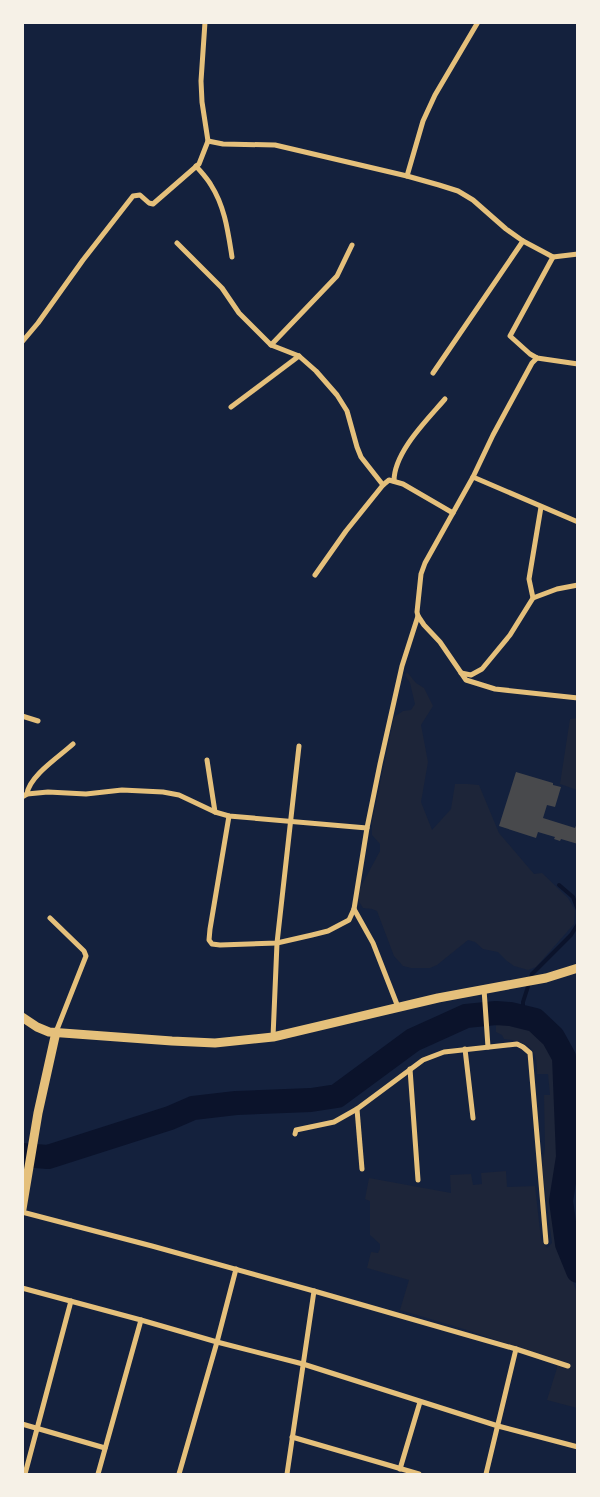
<svg xmlns="http://www.w3.org/2000/svg" width="600" height="1497" font-family="Merriweather,serif">
<style>
.green{fill:#1d2539}
.lines{fill:none;stroke-linecap:round;stroke-linejoin:round}
.stream{stroke:#0b132b;stroke-width:4}
.river{stroke:#0b132b;stroke-width:24}
.building{fill:#48494c}
.minor{stroke:#e5c07b;stroke-width:5}
.tertiary{stroke:#e5c07b;stroke-width:9}
</style>
<rect width="100%" height="100%" fill="#14213d"/>
<!-- green -->
<g class="green">
<polygon points="407,672 416,683 424,688 433,706 421,725 428,762 421,802 432,830 451,809 455,784 468,784 479,785 499,833 534,874 542,873 568,898 575,910 574,924 536,967 528,970 514,966 507,961 498,952 483,949 475,942 468,940 437,965 430,968 411,968 403,966 394,956 377,911 372,909 363,908 358,900 358,892 380,851 380,844 372,835 372,822 394,717 403,711 411,710 415,704 410,683 405,675"/>
<polygon points="577,718 578,718 577,790 560,784 570,719"/>
<path d="M 496,1021 L 509,1022 L 531,1028 L 547,1042 L 556,1059 L 560,1156 L 553,1201 L 560,1246 L 577,1293 L 577,1408 L 547,1400 L 557,1368 L 556,1361 L 467,1330 L 400,1310 L 409,1280 L 367,1268 L 371,1252 L 378,1253 L 380,1249 L 380,1244 L 370,1235 L 370,1201 L 365,1199 L 369,1178 L 451,1193 L 450,1175 L 471,1174 L 473,1185 L 482,1184 L 481,1173 L 506,1171 L 507,1187 L 535,1186 L 541,1239 L 547,1248 L 552,1243 L 542,1166 L 545,1149 L 544,1095 L 550,1095 L 548,1074 L 537,1074 C 538,1048 529,1042 504,1039 L 502,1035 L 496,1032 Z"/>
</g>
<g class="lines">
<!-- stream -->
<g class="stream">
<polyline points="559,885 573,897 578,910"/>
<polyline points="523,1017 523,1002 532,974 571,935 578,924"/>
</g>
<!-- river -->
<polyline class="river" points="22,1155 48,1157 170,1118 193,1108 236,1103 311,1100 337,1096 413,1040 466,1016 496,1013 510,1014 535,1020 553,1037 564,1057 568,1157 561,1201 567,1244 578,1271"/>
</g>
<!-- building -->
<polygon class="building" points="516,772 553,783 553,785 561,787 555,807 547,805 543,818 575,828 578,821 578,844 561,839 560,841 554,839 555,837 538,832 536,838 499,826"/>
<g class="lines">
<!-- minor -->
<g class="minor">
<polyline points="208,141 223,144 275,145 407,176 439,185 458,191 473,200 506,229 523,241 553,257 578,254"/>
<path d="M 196,166 C 201,172 207,178 211,185 C 225,207 228,232 232,257"/>
<polyline points="407,176 423,121 435,95 478,22"/>
<polyline points="177,243 222,288 239,313 271,345 299,356 316,371 337,395 347,411 357,447 361,457 383,485"/>
<polyline points="553,257 510,336 530,354 537,358 578,364"/>
<polyline points="22,342 38,323 83,260 133,196 140,195 149,203 153,204 199,164 208,141 202,102 201,81 205,22"/>
<polyline points="271,345 337,276 352,245"/>
<polyline points="537,358 532,363 493,435 473,477 425,563 421,574 417,612 418,616 424,625 440,642 466,680 495,689 578,698"/>
<polyline points="433,373 523,241"/>
<polyline points="231,407 299,356"/>
<polyline points="473,477 578,522"/>
<path d="M 394,481 C 394,452 427,420 445,399"/>
<polyline points="315,575 346,531 383,485 389,480 403,484 453,513"/>
<polyline points="533,598 529,579 541,507"/>
<polyline points="461,673 471,675 482,669 510,635 533,598 557,589 578,585"/>
<polyline points="22,716 38,721"/>
<polyline points="207,760 215,812 229,816 367,828"/>
<path d="M 27,794 C 29,776 60,756 73,744"/>
<polyline points="22,797 27,794 48,792 86,794 122,790 163,792 179,795 215,812"/>
<polyline points="229,816 210,929 209,940 212,944 220,945 277,943 312,935 328,931 349,920 354,909 367,828 380,764 402,666 418,616"/>
<polyline points="354,909 373,943 398,1007"/>
<polyline points="50,918 84,951 86,956 56,1032"/>
<polyline points="484,989 488,1047"/>
<polyline points="273,1037 277,943 299,746"/>
<polyline points="465,1049 473,1118"/>
<polyline points="410,1069 418,1180"/>
<polyline points="357,1109 362,1169"/>
<polyline points="295,1134 296,1130 334,1122 357,1109 423,1060 444,1052 517,1044 523,1047 530,1053 546,1242"/>
<polyline points="22,1212 152,1246 314,1291 516,1349 568,1366"/>
<polyline points="22,1288 141,1320 217,1342 303,1364 498,1426 578,1447"/>
<polyline points="22,1424 105,1448"/>
<polyline points="292,1437 419,1474"/>
<polyline points="400,1469 420,1402"/>
<polyline points="25,1474 71,1301"/>
<polyline points="98,1474 141,1320"/>
<polyline points="179,1474 217,1342 236,1269"/>
<polyline points="287,1474 314,1291"/>
<polyline points="486,1474 516,1349"/>
</g>
<!-- tertiary -->
<g class="tertiary">
<polyline points="22,1017 37,1027 49,1032 172,1041 215,1043 273,1037 438,998 546,978 578,968"/>
<polyline points="22,1209 38,1113 56,1032"/>
</g>
</g>
<!-- border -->
<rect width="600" height="1497" fill="none" stroke="#f6f1e7" stroke-width="48"/>
</svg>
